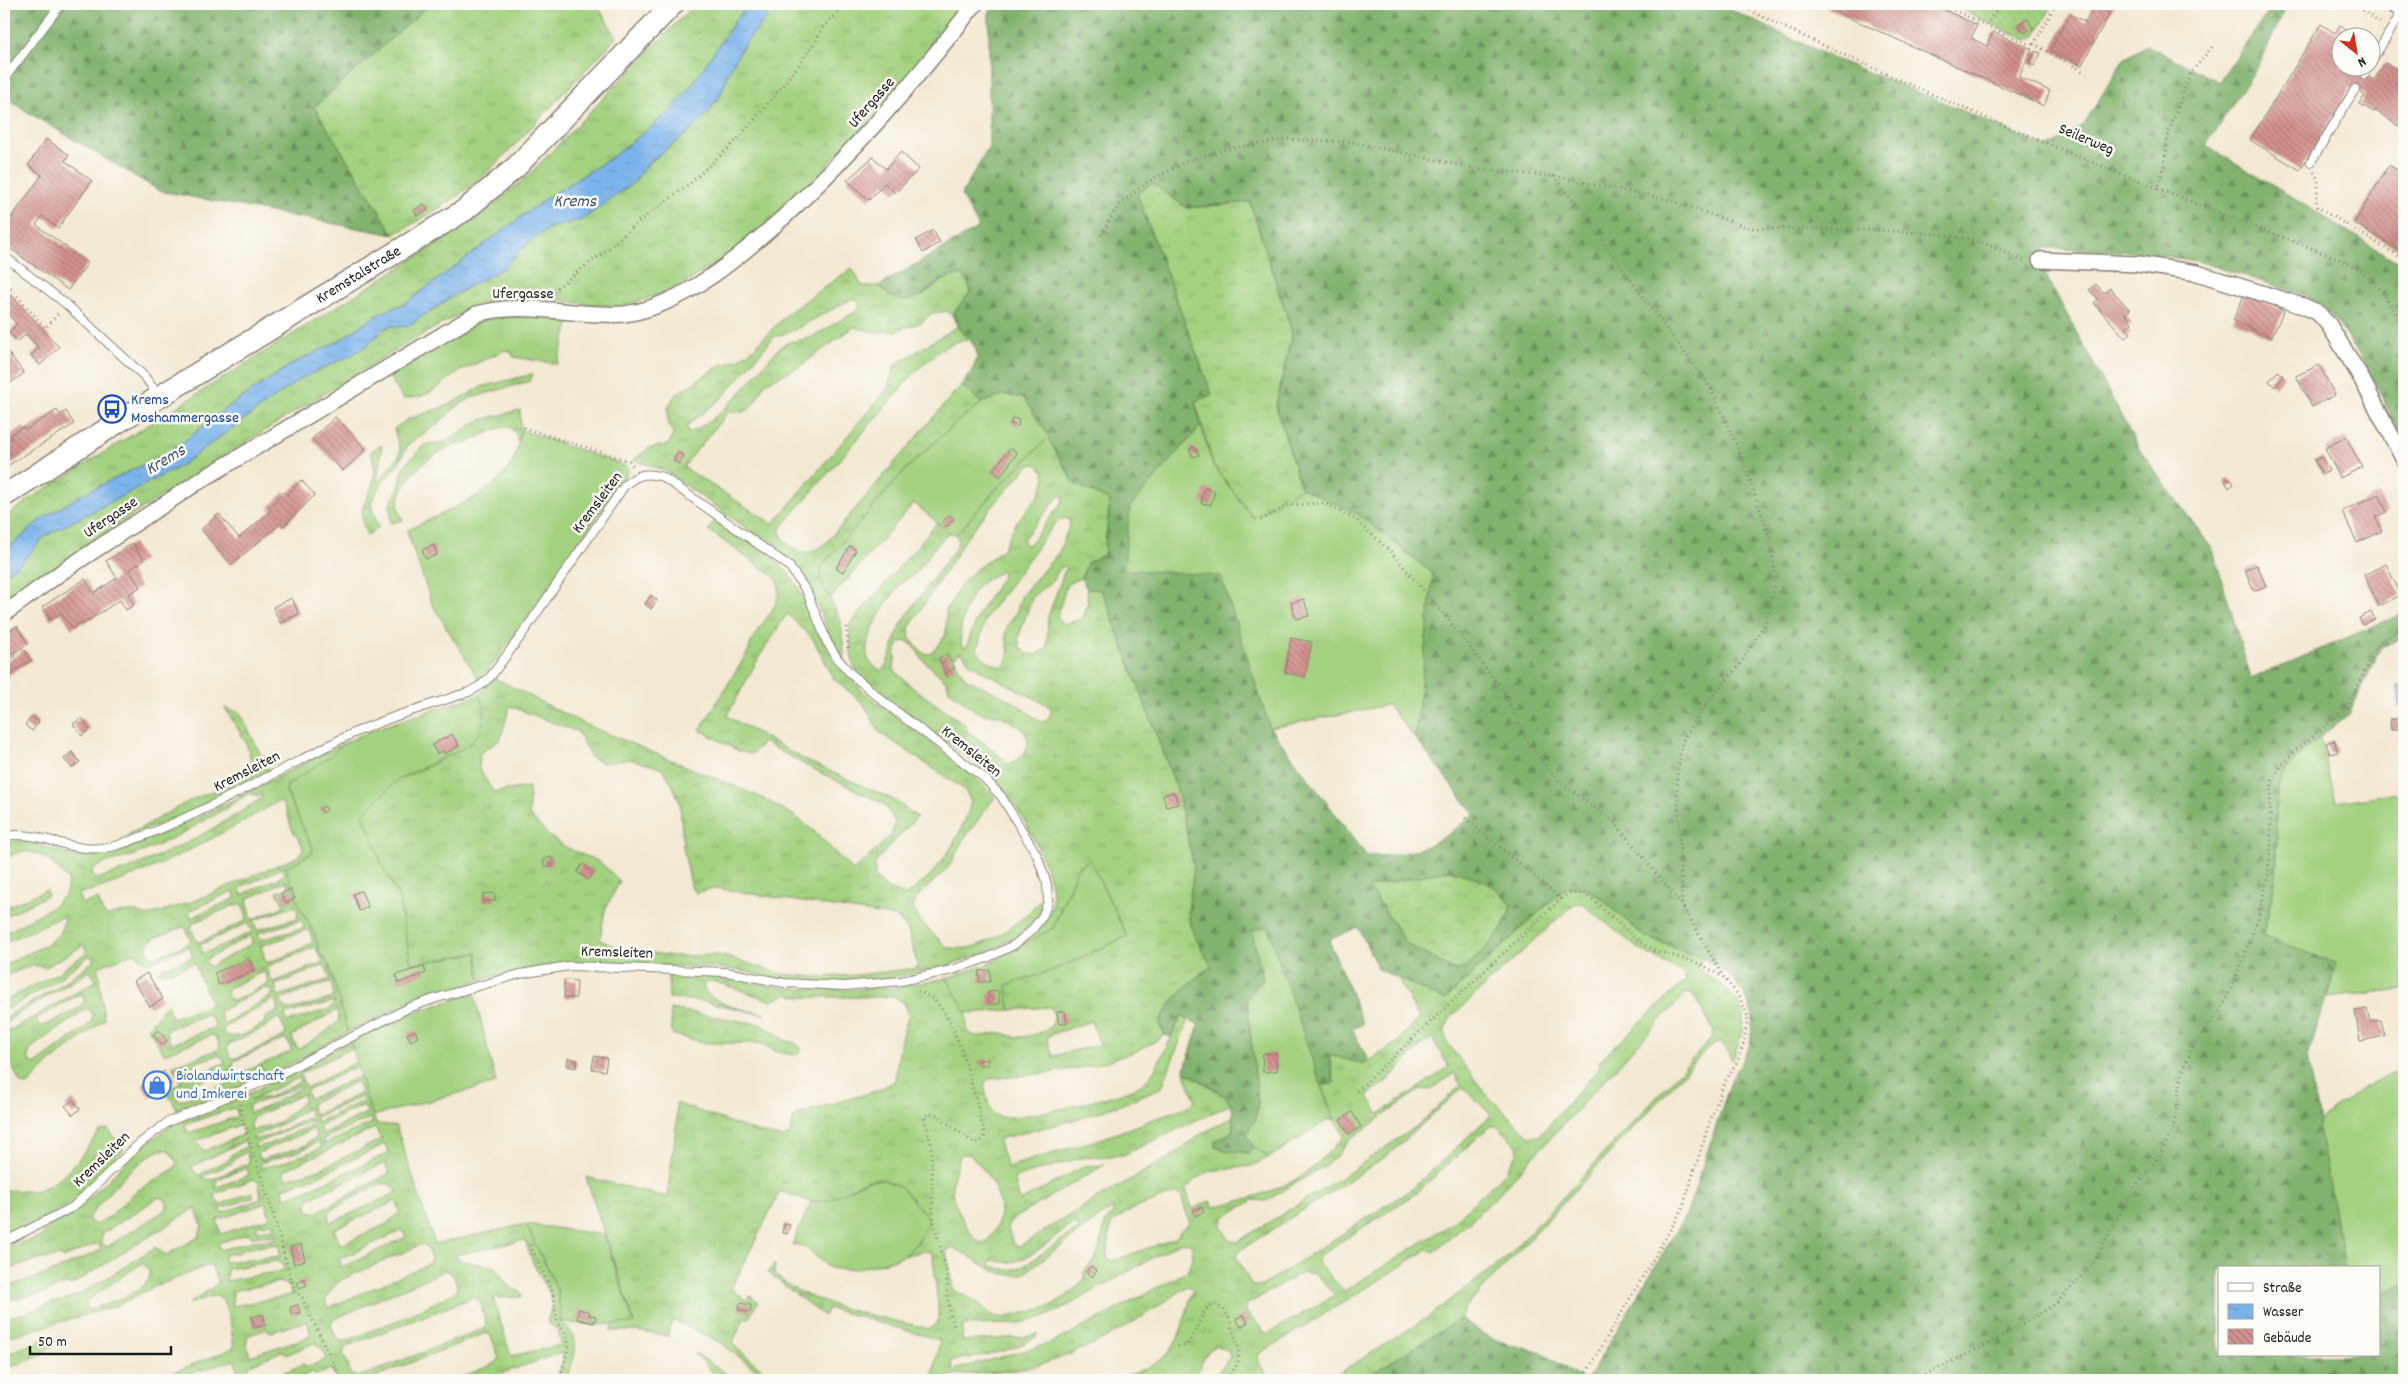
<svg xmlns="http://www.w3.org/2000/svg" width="2408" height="1384" font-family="Dekko,sans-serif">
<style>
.grass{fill:url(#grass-tufts);stroke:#60764e;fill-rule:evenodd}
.forest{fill:url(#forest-firs);stroke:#4f6845;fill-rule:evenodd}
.park{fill:url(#park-dots);stroke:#60764e}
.garden{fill:#a3d17f;stroke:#60764e}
.water{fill:url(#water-ripples);stroke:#4c6884}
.building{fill:url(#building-back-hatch)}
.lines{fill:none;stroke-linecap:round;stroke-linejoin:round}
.service-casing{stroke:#888276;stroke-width:10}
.minor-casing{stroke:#888276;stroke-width:18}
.secondary-casing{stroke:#888276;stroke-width:24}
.path{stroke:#888276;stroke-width:3;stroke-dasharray:1 4;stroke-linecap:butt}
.service{stroke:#fff;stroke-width:8}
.minor{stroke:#fff;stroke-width:15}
.secondary{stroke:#fff;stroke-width:21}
.labels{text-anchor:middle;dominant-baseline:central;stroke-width:5;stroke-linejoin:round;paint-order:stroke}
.street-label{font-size:16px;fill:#1c1c1c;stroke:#fdfcf7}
.transit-label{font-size:16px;fill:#164399;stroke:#fdfcf7;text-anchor:start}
.shop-label{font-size:16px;fill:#366cbe;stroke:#fdfcf7;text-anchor:start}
.water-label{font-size:18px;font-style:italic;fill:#42586f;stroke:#fdfcf7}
</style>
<defs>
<pattern id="grass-tufts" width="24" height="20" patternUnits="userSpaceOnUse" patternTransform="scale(1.25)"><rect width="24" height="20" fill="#a3d17f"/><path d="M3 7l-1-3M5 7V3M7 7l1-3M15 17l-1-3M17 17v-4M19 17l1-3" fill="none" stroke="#8cb36d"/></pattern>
<pattern id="forest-firs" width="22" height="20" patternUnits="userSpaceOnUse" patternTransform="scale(1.25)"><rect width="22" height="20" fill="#82b36e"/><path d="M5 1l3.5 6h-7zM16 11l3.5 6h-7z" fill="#6a915a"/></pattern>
<pattern id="park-dots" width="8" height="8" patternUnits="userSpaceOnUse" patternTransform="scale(1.25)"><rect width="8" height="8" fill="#a3d17f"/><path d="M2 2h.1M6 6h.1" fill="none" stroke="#8cb36d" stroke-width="1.8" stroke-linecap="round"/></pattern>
<pattern id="water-ripples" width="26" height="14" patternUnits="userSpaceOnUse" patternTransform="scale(1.25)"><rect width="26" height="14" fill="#7bb3eb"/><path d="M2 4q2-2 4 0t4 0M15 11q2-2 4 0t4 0" fill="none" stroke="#6a99c9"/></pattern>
<pattern id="building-back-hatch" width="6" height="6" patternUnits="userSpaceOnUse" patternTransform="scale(1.25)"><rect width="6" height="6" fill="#d3918e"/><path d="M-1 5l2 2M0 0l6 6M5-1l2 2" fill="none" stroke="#aa7673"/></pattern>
</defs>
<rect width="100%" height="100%" fill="#fdfcf7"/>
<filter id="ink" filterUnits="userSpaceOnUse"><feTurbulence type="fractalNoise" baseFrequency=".02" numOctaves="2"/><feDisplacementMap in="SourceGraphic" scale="10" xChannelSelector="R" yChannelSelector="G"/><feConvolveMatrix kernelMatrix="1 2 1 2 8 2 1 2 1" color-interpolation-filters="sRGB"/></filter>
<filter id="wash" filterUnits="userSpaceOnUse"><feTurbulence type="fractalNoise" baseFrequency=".0096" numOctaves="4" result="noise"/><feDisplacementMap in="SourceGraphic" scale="20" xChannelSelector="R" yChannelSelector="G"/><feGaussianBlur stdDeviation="1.12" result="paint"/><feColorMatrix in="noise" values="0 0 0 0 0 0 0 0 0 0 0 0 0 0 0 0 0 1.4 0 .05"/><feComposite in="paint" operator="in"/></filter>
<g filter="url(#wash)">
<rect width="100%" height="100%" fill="#f3e8d1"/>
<!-- grass -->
<g class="grass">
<polygon points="430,4 596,4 617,37 507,153 481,178 449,202 394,235 314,107"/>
<polygon points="695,4 749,4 735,21 691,86 671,111 611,158 545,199 406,303 377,315 339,341 292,364 222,411 187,439 165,454 83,494 39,521 4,552 4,518 33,497 474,221 527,177"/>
<path d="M 778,4 L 967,4 L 920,66 L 822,171 L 759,230 L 725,257 L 690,280 L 656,296 L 622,306 L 591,305 L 535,296 L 501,298 L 483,303 C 421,332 363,370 306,405 C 203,468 102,533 4,602 L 4,575 L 23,561 L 45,536 L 180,466 L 300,379 L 355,353 L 390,326 L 398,327 L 414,322 L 520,254 L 530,241 L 547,229 L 583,219 L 634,182 L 649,163 L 689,132 L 708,113 L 721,94 L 729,71 L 743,46 Z"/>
<polygon points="1152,183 1187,208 1250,202 1292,332 1276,406 1301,488 1253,518 1213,464 1195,401 1211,395 1137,194"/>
<path d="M 852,268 L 862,286 L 879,286 L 890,297 L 919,297 L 952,275 L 961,275 L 968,281 L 970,292 L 952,315 L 947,311 L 932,313 L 922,322 L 895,331 L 874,332 L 854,327 L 799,367 L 765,383 L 755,402 L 748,410 L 742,412 L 729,411 L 683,467 L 773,524 L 888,388 L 895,365 L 958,326 L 969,339 C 948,341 932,357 916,371 L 779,530 C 790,553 805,560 826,543 L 961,385 L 982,403 L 958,421 L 906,469 L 821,567 L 820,579 L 841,622 L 845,663 L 831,640 L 812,590 L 794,562 L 664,470 L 633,460 L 649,448 L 668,445 L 674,433 L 668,422 L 668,408 L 675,395 L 721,365 L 738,360 L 752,350 L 788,313 ZM 853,298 L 858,300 L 860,306 L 857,311 L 810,338 L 789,342 L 780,347 C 756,373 721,422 688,433 L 687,425 L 722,398 L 774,337 L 794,330 Z"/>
<path d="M 533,374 L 530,381 L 471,398 L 455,408 L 435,426 L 408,444 L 400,461 L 378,489 L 371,502 L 373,512 L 379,527 L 367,535 C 355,504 367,508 373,482 C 376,471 374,462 371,451 L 382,445 L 377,483 L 399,456 L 400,450 L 394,429 L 408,419 L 449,405 L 481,387 Z"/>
<path d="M 520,410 L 521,430 L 518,442 L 516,434 L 510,427 C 495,427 484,435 471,441 C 463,444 455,444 449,447 C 425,458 385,493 403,520 L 391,523 L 390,505 L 399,487 L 404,466 L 421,448 L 427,444 L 443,443 L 480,420 Z"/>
<path d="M 1049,437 L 1075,484 L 1110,500 L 1104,555 L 1088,562 L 1081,578 L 1067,584 L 1057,617 L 1063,624 L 1076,621 L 1083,617 L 1088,603 L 1087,589 L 1102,590 L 1177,789 L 1194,867 L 1188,912 L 1193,933 L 1212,967 L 1201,973 L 1160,1025 L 1165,1035 C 1115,1069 1049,1073 989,1079 L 984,1084 C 986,1093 988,1111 997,1116 C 1011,1123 1131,1095 1144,1083 C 1159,1068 1171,1035 1182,1016 L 1188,1020 L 1162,1087 L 1120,1105 L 1071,1121 L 998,1139 L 1007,1167 L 1104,1138 L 1191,1105 L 1195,1100 L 1184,1071 L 1225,1096 L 1231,1104 L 1123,1155 L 1080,1158 L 1014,1178 L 1020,1201 L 1085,1166 L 1104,1165 L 1011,1220 L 1007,1227 L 1014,1245 L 1020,1246 L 1094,1200 L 1172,1156 L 1201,1134 L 1233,1117 L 1233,1132 L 1215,1141 L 1248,1153 L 1254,1148 L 1270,1157 L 1251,1166 L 1209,1171 L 1196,1179 L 1186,1189 L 1192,1209 L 1210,1201 L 1213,1207 C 1246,1200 1284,1190 1311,1169 C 1323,1159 1333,1147 1344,1136 L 1334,1119 L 1321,1086 L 1334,1083 L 1329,1055 L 1363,1064 L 1395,1044 L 1419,1019 L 1398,978 L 1445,1000 L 1557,895 L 1568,887 L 1584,888 L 1596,894 L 1644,936 L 1703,958 L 1698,969 C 1714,979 1740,996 1743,1017 C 1744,1031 1737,1048 1732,1060 L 1723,1044 L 1718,1042 L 1705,1051 L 1467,1306 L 1460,1319 L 1362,1380 L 1328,1380 L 1427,1318 L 1508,1256 L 1711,1039 L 1714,1031 L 1693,994 L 1686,993 L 1489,1204 L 1433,1253 L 1427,1249 L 1386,1276 L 1259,1354 L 1257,1360 L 1271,1380 L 1211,1380 L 1230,1357 L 1228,1351 L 1216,1345 C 1202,1352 1202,1373 1187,1380 L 1114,1380 C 1131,1374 1153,1368 1167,1355 C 1180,1343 1187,1308 1193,1290 L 1188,1286 C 1142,1318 1094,1349 1039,1365 C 1011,1373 981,1373 952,1375 L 946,1380 L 932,1380 L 940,1340 L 828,1308 L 824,1316 L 767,1272 L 775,1264 L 774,1272 C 795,1304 892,1319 929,1329 L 936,1324 L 939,1317 L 933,1256 L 929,1251 L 924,1251 L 902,1256 L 919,1241 L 922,1210 C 910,1200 901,1186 886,1181 C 865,1173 848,1194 829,1200 C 812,1205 795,1196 780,1191 L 731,1289 L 746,1300 L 750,1296 L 758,1302 L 749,1318 L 744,1318 L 732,1344 L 775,1380 L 769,1380 L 720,1342 L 673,1320 L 668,1336 L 635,1331 L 611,1331 L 613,1324 L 634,1322 L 586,1177 L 667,1197 L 677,1121 L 676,1103 L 757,1132 L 784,1138 L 791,1133 L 793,1118 L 799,1114 L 879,1090 L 895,1081 L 901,1039 L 909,1014 L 904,1003 L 895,997 L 800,997 L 787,994 L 772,1001 L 713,981 L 706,982 L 703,986 C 707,1004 751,1011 767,1015 L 701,1001 L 669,998 L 668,975 L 725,977 L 783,988 L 845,990 L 900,987 L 947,978 C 953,989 962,1000 966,1012 C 968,1019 964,1028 971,1034 C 980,1040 992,1032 1002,1033 C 1007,1034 1011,1037 1017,1037 C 1034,1037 1065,1029 1050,1007 L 1010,1010 L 1006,985 L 1051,971 L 1127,936 L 1090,860 L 1078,867 L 1053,928 L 1016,950 C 1054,919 1061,906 1043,860 C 1034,837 1020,809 1004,791 C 977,760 939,738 906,713 C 892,702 866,686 857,672 C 849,661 851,638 850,624 L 937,523 L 950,533 C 935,543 927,560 915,574 C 911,577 906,579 902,583 C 890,595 860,641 868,659 C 871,665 876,668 882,671 C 890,663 894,638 901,625 C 917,598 938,573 956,547 L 958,540 L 956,535 L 999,486 ZM 1037,464 L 1044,472 L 1045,481 L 1039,495 L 1016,523 L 1003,549 L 975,570 L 963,582 L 946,610 L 946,634 L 939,645 L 930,654 L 924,654 L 910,639 L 909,628 L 971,531 L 1029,465 ZM 1060,495 L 1063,497 L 1063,501 L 1030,544 L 1026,545 L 1023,539 ZM 1064,518 L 1068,519 L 1070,524 L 1059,552 L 1022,595 L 1016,613 L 1009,623 L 1005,634 L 1009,651 L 1005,665 L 1001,667 C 991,663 983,660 977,650 L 984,624 L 989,613 L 1055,523 ZM 1062,566 L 1066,567 L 1048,617 L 1047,648 L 1036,655 L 1026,653 L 1020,647 L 1018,638 L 1033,596 L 1052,581 ZM 1002,571 L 1004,574 L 978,615 L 966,648 L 962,646 C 957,629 967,596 981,583 C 987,578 995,575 1002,571 ZM 905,641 L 913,645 L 922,659 L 947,682 L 949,690 L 976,711 L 984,714 L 1000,715 L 1021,728 L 1027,736 L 1028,745 L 1024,754 L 1015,762 L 1008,764 L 995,751 L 966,730 L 967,726 L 913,688 L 894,670 L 896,650 L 899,643 ZM 961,652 L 970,663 L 980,670 L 1049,706 L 1052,711 L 1047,720 L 1041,722 L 1014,702 L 965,678 L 953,658 ZM 1581,903 L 1639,949 L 1685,974 L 1686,980 L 1599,1061 L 1600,1067 L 1539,1136 L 1530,1137 L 1485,1093 L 1446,1041 L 1445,1029 L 1451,1017 L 1574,904 ZM 1091,1021 L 1100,1044 L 1053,1056 L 1047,1039 L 1050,1035 ZM 1432,1038 L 1449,1067 L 1379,1114 L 1367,1095 L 1387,1081 L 1421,1045 ZM 1454,1073 L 1461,1085 L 1418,1125 L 1347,1174 L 1237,1242 L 1230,1241 L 1221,1226 L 1223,1218 L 1253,1200 L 1266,1201 L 1324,1166 L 1338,1155 L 1348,1141 L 1421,1089 L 1430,1090 ZM 1463,1087 L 1491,1115 L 1413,1188 L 1262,1286 L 1252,1286 L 1237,1258 L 1239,1251 L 1387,1156 ZM 1490,1126 L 1497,1126 L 1518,1147 L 1517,1154 L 1505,1173 L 1451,1224 L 1344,1291 L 1317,1262 L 1320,1255 L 1415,1194 ZM 965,1154 L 971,1155 C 988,1175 1009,1200 996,1228 C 992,1236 989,1241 980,1243 C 969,1235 951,1201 952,1187 C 952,1177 958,1165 960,1155 ZM 1176,1193 L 1181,1195 L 1190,1225 L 1182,1229 L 1176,1238 L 1112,1261 L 1107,1258 L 1111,1224 L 1130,1210 ZM 1112,1208 L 1113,1212 L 1105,1224 L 1097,1256 L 1084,1272 L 1085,1279 L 1065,1297 L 1049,1307 L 1004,1318 L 993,1316 L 977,1302 L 953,1290 L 946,1251 L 953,1248 C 976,1257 995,1280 1023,1274 ZM 1075,1222 L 1079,1228 L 1021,1268 L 1008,1270 L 990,1266 L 991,1260 C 996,1261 1002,1262 1007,1262 C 1028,1263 1058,1234 1075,1222 ZM 1187,1242 L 1192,1246 L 1193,1258 L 1188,1271 L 1074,1332 L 1049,1344 L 953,1370 L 951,1361 C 978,1355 1017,1353 1039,1334 L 1024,1337 L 962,1341 L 963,1325 L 1017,1324 L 1040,1318 L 1062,1309 L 1179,1243 ZM 1301,1273 L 1315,1274 L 1335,1295 L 1267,1334 L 1246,1312 L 1246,1305 Z"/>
<path d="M 716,519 C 743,538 780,556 797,586 C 815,616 820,650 846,675 C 891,721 951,750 995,797 L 963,840 L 948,868 L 917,897 L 913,907 L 920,921 L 948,948 C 954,948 962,949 968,948 C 994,943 1028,917 1043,896 C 1043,920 1020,936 1001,945 C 941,975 850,988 783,979 C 765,977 746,971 728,969 C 709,966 690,966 671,966 C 646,964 620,962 595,962 C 556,961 518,970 480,980 L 477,953 L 411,964 L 398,895 L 383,867 L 363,814 L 397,780 L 437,762 L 483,703 L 479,695 L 495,678 L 582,723 L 760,797 L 793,815 L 815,832 L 853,871 L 892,835 L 895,821 L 884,804 L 805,765 L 764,742 L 752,754 L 739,751 L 700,730 L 749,650 C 753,626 790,603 776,578 L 708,530 ZM 787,614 L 813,639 L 834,679 L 864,704 L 879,732 L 965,790 L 971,802 C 962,836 937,876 906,895 L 888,889 L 875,877 L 875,862 L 917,817 L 892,799 L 807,761 L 727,716 L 759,657 ZM 510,706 L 578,732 L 590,757 L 603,763 L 630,759 L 661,768 L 670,780 L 680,803 L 683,847 L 692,889 L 696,893 L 715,888 L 897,917 L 908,930 L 918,968 L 858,975 L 816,977 L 782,974 L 720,955 L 674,956 L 622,949 L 600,940 L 605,910 L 620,881 L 600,862 L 565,847 L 549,836 L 529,815 L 529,787 L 493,792 L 479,768 L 480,753 L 500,740 Z"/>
<polygon points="225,708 240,713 269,771 180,816 121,839 191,800 250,776 254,769 246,742"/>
<path d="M 344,743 L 331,756 L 287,785 L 286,792 L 313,848 L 300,907 L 315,935 L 319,951 L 329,965 L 348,1032 L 276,1072 L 178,1111 L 166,1091 L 181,1082 L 172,1066 L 217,1050 L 220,1047 L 216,1037 L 212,1035 L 164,1054 L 148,1028 L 167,1004 L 172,1018 L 209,1006 L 210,1001 L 194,963 L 163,974 L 158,970 L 193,957 L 189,946 L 148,963 L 134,953 L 98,967 L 104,1020 L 49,1063 L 28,1085 L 21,1084 L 10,1062 L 4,1064 L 4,1018 L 53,990 L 94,961 L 90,955 L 50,985 L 4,1011 L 4,1001 L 58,973 L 87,952 L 84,945 L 46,967 L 33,965 L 4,976 L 4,965 L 48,944 L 60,933 L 66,915 L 4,943 L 4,934 L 52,907 L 66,894 L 68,880 C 50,859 29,840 4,860 L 4,843 L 23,840 L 70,855 L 93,855 L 115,852 L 185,824 ZM 249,793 L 263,797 L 241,812 L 191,841 L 129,869 L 97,879 L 93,876 L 92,870 C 105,860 126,859 142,852 C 180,836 215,816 249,793 ZM 279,801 C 289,808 288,821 293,831 C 297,838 302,841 303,849 L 299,856 L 194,901 L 147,916 C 133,909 122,912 108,916 L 103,913 L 98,899 L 82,904 L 78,894 C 150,875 214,838 279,801 ZM 282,868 L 285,875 L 242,895 L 239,888 ZM 286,881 L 289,887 L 277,892 L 284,906 L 252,920 L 247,899 ZM 233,891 L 236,898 L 191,918 L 189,911 ZM 237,904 L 243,907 L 247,917 L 245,921 L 200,942 L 196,940 L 191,928 L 193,923 ZM 295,906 L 298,911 L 297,918 L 257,930 L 254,920 ZM 302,920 L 304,926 L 301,929 L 260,940 L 258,933 ZM 248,923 L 252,932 L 203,954 L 200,945 ZM 183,927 L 186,928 L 191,942 L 156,957 L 149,955 L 146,948 L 152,939 ZM 309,929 L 313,942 L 293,953 L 266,963 L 261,946 ZM 249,936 L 253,943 L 209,967 L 205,960 ZM 315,947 L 323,962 L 274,982 L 270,978 L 268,969 L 270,965 ZM 325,965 L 330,979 L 278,996 L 275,985 ZM 90,971 L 96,981 L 9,1031 L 5,1025 L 11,1018 ZM 262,972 L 265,973 L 269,983 L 234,1001 L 230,1000 L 226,992 L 227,989 ZM 329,982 L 331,983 L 334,995 L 333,998 L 292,1009 L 284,1008 L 281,1001 L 283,998 ZM 270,988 L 273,993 L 271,996 L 226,1023 L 222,1022 L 219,1012 L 261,989 ZM 81,993 L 85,1001 L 78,1009 L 43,1026 L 39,1025 L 36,1019 ZM 272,1000 L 275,1000 L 278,1008 L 277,1012 L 266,1017 L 264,1023 C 252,1030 238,1041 224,1034 L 223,1028 ZM 336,1001 L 330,1009 L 287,1022 L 285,1014 ZM 86,1009 L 91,1011 L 93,1016 L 90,1024 L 36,1064 L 30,1062 L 28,1056 L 31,1048 ZM 338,1010 L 339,1021 L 323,1034 L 300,1048 L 297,1047 L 292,1038 L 293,1035 ZM 207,1014 L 211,1017 L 215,1025 L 212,1028 L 173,1044 L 170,1042 L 166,1033 L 168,1029 ZM 277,1018 L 280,1019 L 286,1033 L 284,1036 L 237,1058 L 231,1058 L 227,1048 L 229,1044 L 264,1028 ZM 284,1039 L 287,1040 L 292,1051 L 239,1074 L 236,1072 L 233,1065 L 234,1061 ZM 218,1055 L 223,1058 L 225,1063 L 195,1075 L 193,1071 L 195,1063 ZM 223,1073 L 228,1074 L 231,1083 L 179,1101 L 176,1091 Z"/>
<path d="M 1449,870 C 1477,878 1493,880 1511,905 C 1507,929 1480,958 1459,971 L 1451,969 L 1407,944 L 1368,887 Z"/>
<polygon points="46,890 48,895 4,917 4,908"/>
<polygon points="670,1009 759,1024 773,1031 784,1040 795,1043 801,1048 801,1052 797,1055 777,1052 760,1043 704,1043 672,1034"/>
<path d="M 351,1041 L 352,1048 L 300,1074 L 306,1088 L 357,1062 L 358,1066 L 306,1091 L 310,1099 L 360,1076 L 376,1124 L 396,1126 L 435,1244 L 526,1224 L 558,1291 L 561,1321 C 584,1342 575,1355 566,1380 L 557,1380 L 563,1360 L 561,1353 L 481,1380 L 455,1380 L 496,1363 L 499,1358 L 491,1336 L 486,1333 L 367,1380 L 337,1380 L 332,1369 L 317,1375 L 313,1372 L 293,1380 L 267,1380 L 303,1364 L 308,1367 L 327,1359 L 322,1349 L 314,1343 L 288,1354 L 282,1351 L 250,1365 L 245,1377 L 246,1380 L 240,1380 L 235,1360 L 169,1380 L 155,1380 L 234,1348 L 230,1320 L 222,1298 L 216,1295 L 189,1304 L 218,1283 L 211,1264 L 152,1288 L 113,1307 L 4,1338 L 4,1318 L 25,1313 L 54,1302 C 68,1306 139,1257 155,1247 L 166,1255 L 199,1237 L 202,1225 L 195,1208 L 71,1285 L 66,1284 L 44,1293 L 4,1301 L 4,1283 L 8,1286 L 48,1274 L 101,1250 L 98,1243 L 63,1258 L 59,1256 C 45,1259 12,1263 4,1275 L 4,1248 L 40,1237 L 48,1228 L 76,1211 L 143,1146 L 172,1125 L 240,1098 ZM 298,1078 L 300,1082 L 269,1097 L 250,1100 ZM 357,1081 L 361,1093 L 315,1115 L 311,1104 ZM 300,1086 L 301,1088 L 264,1108 L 249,1113 L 249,1105 L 269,1099 ZM 303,1094 L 304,1101 L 278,1123 L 251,1131 L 252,1118 ZM 362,1096 L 363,1101 L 317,1122 L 316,1117 ZM 362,1106 L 368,1112 L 322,1134 L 319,1126 ZM 233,1108 L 237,1110 L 236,1117 L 189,1133 L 184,1125 ZM 308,1108 L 311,1117 L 269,1136 L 254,1139 L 252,1137 L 284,1123 ZM 370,1118 L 372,1123 L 324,1144 L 323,1139 ZM 312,1120 L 313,1124 L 270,1144 L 255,1148 L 255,1144 ZM 239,1125 L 243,1130 L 242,1135 L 204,1151 L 196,1141 ZM 375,1128 L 382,1139 L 320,1169 L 286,1179 L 283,1171 ZM 314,1129 L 317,1138 L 309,1141 L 307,1145 L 261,1160 L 258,1153 ZM 244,1141 L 247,1146 L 232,1154 L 230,1159 L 198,1175 L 191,1167 ZM 319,1141 L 321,1148 L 282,1163 L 261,1168 L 261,1163 L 300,1151 ZM 385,1144 L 389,1153 L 303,1192 L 284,1198 L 283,1188 L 318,1176 ZM 160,1150 L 168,1150 L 177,1162 L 175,1168 L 135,1192 L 109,1217 L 95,1225 L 88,1219 C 107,1193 131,1165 160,1150 ZM 247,1152 L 249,1163 L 210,1180 L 201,1177 L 232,1163 L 234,1158 ZM 384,1163 L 390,1173 L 315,1213 L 308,1210 L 307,1203 L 309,1199 ZM 247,1168 L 249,1175 L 215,1188 L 217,1179 ZM 254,1179 L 259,1182 L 261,1199 L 222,1213 L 220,1209 L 254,1197 L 252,1192 L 219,1205 L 214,1194 ZM 382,1183 L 392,1185 L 398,1192 L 330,1223 L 328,1215 L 332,1209 ZM 159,1197 L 167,1201 L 167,1209 L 107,1247 L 101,1243 L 102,1234 ZM 396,1201 L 400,1212 L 386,1224 L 340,1245 L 334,1229 ZM 266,1203 L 270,1218 L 221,1234 L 217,1220 ZM 274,1223 L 274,1229 L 257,1231 L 257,1225 ZM 403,1230 L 406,1237 L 342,1267 L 339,1259 ZM 248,1234 L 252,1237 L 275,1235 L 276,1239 L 253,1241 L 220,1250 L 218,1243 ZM 525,1240 L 533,1263 L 550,1294 L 552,1306 L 547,1322 L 558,1330 L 561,1345 L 511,1356 L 493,1298 L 522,1297 L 521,1292 C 507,1288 503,1279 496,1267 L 462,1261 L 455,1255 ZM 279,1244 L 280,1256 L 224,1262 L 224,1255 L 240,1252 L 241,1249 ZM 422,1244 L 427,1247 L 431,1259 L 429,1264 L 328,1308 L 325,1301 L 331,1290 L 341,1280 ZM 277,1261 L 283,1264 L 285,1270 L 226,1281 L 227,1269 ZM 142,1263 C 173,1285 103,1305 90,1310 L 86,1307 L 86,1301 ZM 446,1270 C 455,1275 458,1282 456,1292 L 403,1318 L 343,1342 L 336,1337 L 331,1325 L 334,1319 ZM 280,1282 L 290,1286 L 291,1295 L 232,1306 L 233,1291 ZM 474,1297 L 480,1302 L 486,1324 L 483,1329 L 359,1377 L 351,1374 L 343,1352 L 347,1346 ZM 307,1321 L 311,1336 L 250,1356 L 247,1346 L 247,1336 L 266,1329 L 271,1332 Z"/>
<path d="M 108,1129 L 124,1150 L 71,1203 L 42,1219 L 4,1235 L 4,1192 C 13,1188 21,1192 31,1191 C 62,1188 83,1153 100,1131 Z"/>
<path d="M 52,1336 L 56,1341 C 36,1363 28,1359 4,1369 L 4,1348 L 9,1353 Z"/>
<polygon points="695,1353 735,1380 719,1380"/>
</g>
<!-- forest -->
<g class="forest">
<polygon points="4,4 46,4 53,9 55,4 430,4 314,107 394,235 160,191 26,111 4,95"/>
<path d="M 994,4 L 1719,4 L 1837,60 L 1933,98 L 2048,148 L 2084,124 L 2124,59 L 2147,45 L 2219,82 L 2274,4 L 2287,4 L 2261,61 L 2206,145 L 2403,265 L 2404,442 C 2381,397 2351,323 2308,296 L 2197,261 L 2137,252 L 2044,248 L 2043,270 L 2139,449 L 2213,550 L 2251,679 L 2404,613 L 2404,636 L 2381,648 L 2349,714 L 2301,752 L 2287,769 L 2278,788 L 2276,875 L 2263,936 L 2337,963 L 2307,1056 L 2345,1268 L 2219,1268 L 2219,1355 L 2379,1355 L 2379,1297 L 2404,1283 L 2404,1380 L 1587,1380 L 1687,1213 L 1730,1084 L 1750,1045 L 1753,1016 L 1744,993 L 1727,973 L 1703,958 L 1644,936 L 1596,894 L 1584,888 L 1568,887 L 1557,895 L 1445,1000 L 1378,969 L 1358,927 L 1329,940 L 1363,1024 L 1352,1029 L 1368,1059 L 1363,1064 L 1329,1055 L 1334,1083 L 1321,1086 L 1267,927 L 1252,931 L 1263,979 L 1247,1000 L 1258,1103 L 1256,1119 L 1247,1134 L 1254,1148 L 1248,1153 L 1222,1150 L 1215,1146 L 1215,1141 L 1232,1132 C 1233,1123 1234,1113 1231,1105 C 1226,1092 1196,1078 1184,1071 L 1199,1025 L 1182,1016 L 1170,1037 L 1165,1035 L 1159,1025 C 1167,1003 1191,979 1212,967 L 1193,933 L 1188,912 L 1194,867 L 1177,789 L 1102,590 L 1087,589 L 1081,578 L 1088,562 L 1104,555 L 1110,501 L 1075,484 L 1024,398 L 1004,395 L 982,403 L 961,385 C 993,346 970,349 952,315 L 970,292 L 968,281 L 961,275 C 927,276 916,323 879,286 L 979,227 L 961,195 L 989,147 L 989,13 ZM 1152,183 L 1187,208 L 1250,202 L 1292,332 L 1276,406 L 1301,488 L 1359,515 L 1433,574 L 1415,738 L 1474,814 C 1438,845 1415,856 1367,856 L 1270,728 L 1221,576 L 1130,507 L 1201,426 L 1195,401 L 1212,395 L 1137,194 ZM 1449,870 C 1477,878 1493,880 1511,905 C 1507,929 1480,958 1459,971 L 1451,969 L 1407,944 L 1369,887 Z"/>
<polygon points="1460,1319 1492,1339 1545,1354 1583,1380 1362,1380"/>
</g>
<!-- park -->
<polygon class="park" points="1949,4 2053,4 2035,36 2026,40"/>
<!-- garden -->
<g class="garden">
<polygon points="499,317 530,317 570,321 557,364 514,357 510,351 505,350 458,372 433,391 420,397 403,399 389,376 480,321"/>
<polygon points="1004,395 1024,398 1049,437 999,486 956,535 946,530 914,503 830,599 820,579 821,567 906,469 958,421 982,403"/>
<polygon points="1201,426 1213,465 1253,518 1301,488 1359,515 1433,574 1415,738 1388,705 1270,728 1221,576 1124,569 1130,507"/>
<path d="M 521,430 L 628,467 L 628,472 L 517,632 L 487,672 L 479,680 L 432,604 L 407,531 C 439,512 496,497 513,460 C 517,451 519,440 521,430 Z"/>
<path d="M 479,695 C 490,716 482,733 466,747 L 397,780 L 363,814 L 383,867 L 398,895 L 411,964 L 477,953 L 480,980 L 406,1004 L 348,1032 L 329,965 L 319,951 L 315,935 L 300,907 L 285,867 L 311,854 L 313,848 L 286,792 L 287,785 L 331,756 L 344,743 L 375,729 Z"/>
<path d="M 2320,738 L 2336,802 L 2404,792 L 2404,989 L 2327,998 L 2336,963 L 2263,936 C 2267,916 2273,896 2276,876 C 2283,811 2256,784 2320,738 Z"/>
<polygon points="1090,860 1127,936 1051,971 1007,985 1010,1010 966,1013 947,978 989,964 1053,928 1078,867"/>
<polygon points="1267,926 1321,1086 1334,1119 1328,1120 1270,1157 1254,1148 1247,1134 1256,1119 1258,1103 1247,999 1263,979 1252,931"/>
<polygon points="474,993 496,1083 373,1116 365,1095 351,1041 410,1014"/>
<polygon points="2394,1072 2404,1075 2404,1283 2379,1297 2379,1268 2345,1268 2318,1122 2356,1092"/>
<path d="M 869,1180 L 885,1180 L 902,1188 L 929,1219 C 923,1233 916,1249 902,1256 C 890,1263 844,1273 831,1268 C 817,1262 809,1242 792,1245 L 811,1202 L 829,1200 Z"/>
<polygon points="526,1224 604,1235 634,1323 594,1325 561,1322 558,1291"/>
</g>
<!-- water -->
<g class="water">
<polygon points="749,4 778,4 743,46 729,71 721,94 708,113 689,132 649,162 634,182 583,219 547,229 530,241 502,269 455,294 414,322 406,327 390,326 383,329 366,346 355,353 300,379 180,466 45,536 23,561 4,575 4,552 39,521 83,494 165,454 187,439 222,411 292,364 339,341 377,315 406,303 545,199 611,158 671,111 691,86 735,21"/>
<polygon points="2398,686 2404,686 2404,706 2399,707"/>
</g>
<g id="blocks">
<!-- building -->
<g class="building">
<polygon points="1819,4 1931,4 1977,25 1971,38 1987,46 1993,32 2032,49 2019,77 2050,91 2044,106"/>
<polygon points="2095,4 2115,4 2081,66 2051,50 2070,14 2085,22"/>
<polygon points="2028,19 2033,28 2024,33 2019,24"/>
<polygon points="2321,24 2335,33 2340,25 2360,38 2340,38 2340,68 2362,68 2360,72 2374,80 2385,63 2404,74 2404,130 2375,110 2374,112 2360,104 2365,95 2351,87 2300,170 2250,140"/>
<polygon points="2035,51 2041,53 2034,66 2029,63"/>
<polygon points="46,139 69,155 65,161 92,181 58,228 42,216 36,225 88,263 68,290 4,244 4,216 9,221 42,175 28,165"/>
<polygon points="901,152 919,169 895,193 885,183 869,200 847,180 873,157 886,169"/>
<polygon points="2404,158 2404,248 2402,252 2354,223 2389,165 2397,170"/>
<polygon points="424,204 428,210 417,216 414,210"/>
<polygon points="933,230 940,242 923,253 916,240"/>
<polygon points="2096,284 2104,293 2110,288 2130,310 2125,314 2132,323 2126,328 2131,333 2125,338 2094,303 2098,299 2089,290"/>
<polygon points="4,287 59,347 40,365 31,355 39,348 26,334 17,342 9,332 17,324 4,310"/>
<polygon points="2245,293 2284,311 2271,338 2233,320"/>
<polygon points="7,351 24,373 4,388 4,353"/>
<polygon points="2319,365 2335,395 2312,407 2296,376"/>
<polygon points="2278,371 2284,376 2275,387 2269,381"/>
<polygon points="57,410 60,415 66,411 74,424 4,468 4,443 12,438 10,435 23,427 25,430"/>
<polygon points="335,417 366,449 343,471 312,439"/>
<polygon points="1012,418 1019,420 1018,426 1011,424"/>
<polygon points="2346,437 2362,467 2340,478 2325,448"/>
<polygon points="1195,447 1199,455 1193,457 1189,449"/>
<polygon points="1011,448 1017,453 1000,477 992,470"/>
<polygon points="678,453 684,456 679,464 673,461"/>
<polygon points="2322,457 2329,471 2322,475 2314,460"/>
<polygon points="2230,478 2234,484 2229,488 2225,481"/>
<polygon points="301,480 315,495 284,526 281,523 231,565 201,529 219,514 239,538 271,511 269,507 284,492 287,495"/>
<polygon points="1204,488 1215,491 1211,505 1201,503"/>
<polygon points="2379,494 2387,512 2375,517 2382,531 2357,543 2342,511"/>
<polygon points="949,515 954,519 946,527 942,523"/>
<polygon points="133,543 144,560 129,570 140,587 128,595 134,605 126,610 120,600 83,624 82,622 72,629 61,613 50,620 42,607 85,579 94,593 117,578 106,561"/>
<polygon points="434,545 437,555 426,559 422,550"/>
<polygon points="850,546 856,550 843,572 836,568"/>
<polygon points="2386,564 2401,595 2379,606 2364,575"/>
<polygon points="2257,565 2266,586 2254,591 2245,570"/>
<polygon points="651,595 657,600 651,609 645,604"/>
<polygon points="292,598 299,614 280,623 273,607"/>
<polygon points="1304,599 1309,616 1296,619 1291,603"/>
<polygon points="2371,612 2375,619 2363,625 2359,618"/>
<polygon points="17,626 28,644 7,657 4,653 4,635"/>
<polygon points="1291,638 1312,642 1305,677 1285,673"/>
<polygon points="25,650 32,660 4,678 4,663"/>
<polygon points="947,654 955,668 946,673 938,658"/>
<polygon points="32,716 39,722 32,731 25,725"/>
<polygon points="82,718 90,729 82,736 73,724"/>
<polygon points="2390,719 2398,719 2399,729 2391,730"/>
<polygon points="452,734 459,746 444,754 443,751 437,754 432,745"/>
<polygon points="2334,740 2338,752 2330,754 2326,743"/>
<polygon points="72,752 80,762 72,768 64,759"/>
<polygon points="1174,792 1178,804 1166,807 1163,795"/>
<polygon points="324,806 327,810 323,813 320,808"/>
<polygon points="551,857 553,864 545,867 543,860"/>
<polygon points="583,864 594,872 588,880 577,872"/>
<polygon points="290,889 295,899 286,903 281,894"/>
<polygon points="361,891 368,907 359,911 353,894"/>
<polygon points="494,893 495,901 483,902 483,894"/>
<polygon points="249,959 254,971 219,985 214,973"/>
<polygon points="424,966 426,973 398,983 396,975"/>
<polygon points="990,970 990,982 979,982 979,971"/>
<polygon points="147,973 163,999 150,1007 134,981"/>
<polygon points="564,980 577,981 576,998 564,998"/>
<polygon points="999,991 999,1004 988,1005 988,992"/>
<polygon points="2367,1009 2370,1022 2381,1020 2385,1036 2360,1041 2355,1011"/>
<polygon points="1065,1011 1067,1023 1059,1024 1057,1012"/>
<polygon points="159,1030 167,1041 161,1045 153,1034"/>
<polygon points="415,1030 418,1037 411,1041 407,1034"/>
<polygon points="1276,1053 1277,1071 1263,1072 1262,1054"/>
<polygon points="594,1056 607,1058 605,1071 592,1069"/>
<polygon points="568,1058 577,1060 576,1068 567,1066"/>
<polygon points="988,1059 988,1065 979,1065 979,1060"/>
<polygon points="164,1071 172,1085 150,1098 142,1085"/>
<polygon points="73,1100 80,1109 73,1115 65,1106"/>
<polygon points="1352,1112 1361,1127 1349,1134 1340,1120"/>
<polygon points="1202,1207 1204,1212 1195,1216 1193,1210"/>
<polygon points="784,1224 790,1225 787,1234 782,1233"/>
<polygon points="301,1244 305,1261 294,1264 290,1247"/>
<polygon points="1091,1266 1097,1271 1092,1277 1086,1272"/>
<polygon points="304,1279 307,1285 300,1288 297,1283"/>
<polygon points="740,1303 751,1305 750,1312 738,1310"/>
<polygon points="298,1305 300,1313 291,1314 290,1307"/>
<polygon points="579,1309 590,1312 589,1315 596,1316 594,1323 577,1319"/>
<polygon points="263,1314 266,1325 254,1328 251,1317"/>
<polygon points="1243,1315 1248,1322 1241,1327 1236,1319"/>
</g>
</g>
</g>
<g filter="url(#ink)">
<use href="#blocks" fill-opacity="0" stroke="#888276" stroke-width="1"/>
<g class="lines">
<!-- service casing -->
<g class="service-casing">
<g id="service">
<polyline points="2370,64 2403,10"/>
<polyline points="2364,74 2368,68"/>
<polyline points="4,79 61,4"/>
<polyline points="2311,162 2355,89"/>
<polyline points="4,256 66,304 145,377 158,395"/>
<path d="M 4,836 C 43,829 72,857 115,846 C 143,838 170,825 196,813 C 245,790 292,764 341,739 C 382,719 426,706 469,692 L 481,685 L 491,676 L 521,636 L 625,485 C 638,474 646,472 663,477 L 789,566 L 807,592 L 827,642 L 837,658 L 849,672 L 889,706 L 983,777 L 1001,796 L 1037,855 L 1047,884 L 1048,902 L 1042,917 L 1031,931 L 1014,945 L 987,958 L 952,970 L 901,981 L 844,986 L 784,983 L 726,972 L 569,966 L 520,974 L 437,998 L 408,1008 L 278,1075 L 168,1122 L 140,1143 L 73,1207 L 4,1242"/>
</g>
</g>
<!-- minor casing -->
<g class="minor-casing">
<g id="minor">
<polyline points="2392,4 2404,11"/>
<polyline points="2040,260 2138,264 2197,273 2303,306 2317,312 2329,325 2359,374 2404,460"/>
<path d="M 4,614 L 63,571 L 198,482 L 477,314 C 519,302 559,313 601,314 C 608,314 617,315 624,314 C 683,307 744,253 786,215 C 856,150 917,79 975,4"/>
</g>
</g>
<!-- secondary casing -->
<g class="secondary-casing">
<g id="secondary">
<path id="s1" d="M 4,496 L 118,422 L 465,210 L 516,167 L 673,4"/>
</g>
</g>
<!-- path -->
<g class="path">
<path d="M 1736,4 C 1930,98 2130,180 2332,256 L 2360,269 L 2383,293 L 2404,327"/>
<polyline points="1940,4 2025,43 2034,44"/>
<polyline points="2056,4 2034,44 2086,73"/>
<polyline points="2072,4 2085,11"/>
<polyline points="2355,4 2380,23"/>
<polyline points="1986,25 2001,4"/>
<path d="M 2314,172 C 2323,185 2314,193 2317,207 L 2404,259"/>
<polyline points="1553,176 1587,217 1610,252 1710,387 1743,459 1769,536 1776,578 1766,621 1742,662 1703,708 1682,742 1677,775 1682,905"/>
<polyline points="2157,190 2164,166 2169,131 2190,74 2213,46"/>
<polyline points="1101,235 1118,206 1147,182 1187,161 1227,149 1288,139 1352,142 1482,170 1553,176 1670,200 1749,228 1877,230 1940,234 1981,242 2025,261"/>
<polyline points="4,281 45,328 58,314"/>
<polyline points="549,294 609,248 638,222 688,185 736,141 782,87 814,44 823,27 847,4"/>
<polyline points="514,425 629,461 633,466"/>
<polyline points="1261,520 1287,505 1324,503 1356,520 1391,552 1447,618 1503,690 1529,745 1558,780 1615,823 1682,905 1724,978 1739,996 1748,1017 1744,1042 1737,1062 1725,1082 1711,1117 1682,1210 1582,1380"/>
<polyline points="847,627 848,651"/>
<polyline points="1465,818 1561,899"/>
<path d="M 918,991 C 924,994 931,997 935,1001 C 960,1026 974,1095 984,1130 L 984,1137 L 980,1142 L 974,1143 L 935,1114 L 929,1114 L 924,1117 L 931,1143 L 933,1219 L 947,1273 L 947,1297 L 954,1328"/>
<polyline points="1357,1091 1561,899 1570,893 1582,893 1592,899 1640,942 1654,950 1700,964 1723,977"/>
<polyline points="240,1104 243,1122 270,1203 294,1290 302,1298 341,1380"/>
<polyline points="530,1245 553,1293 558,1324 566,1334 569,1346 559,1380"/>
<path d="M 1178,1346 L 1185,1346 C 1199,1334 1197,1313 1213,1304 L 1222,1308 L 1228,1315 L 1239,1351 L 1238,1363 L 1226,1380"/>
<polyline points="936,1380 938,1371"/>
<polyline points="1917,1380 1922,1376 1988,1344 2056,1304 2093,1264 2134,1188 2160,1156 2174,1124 2182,1073 2194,1044 2221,1011 2241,965 2258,919 2268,875 2271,844 2270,805 2272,781 2282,764 2298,748 2346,709 2379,642 2404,627"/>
</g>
<!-- service -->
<use href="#service" class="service"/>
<!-- minor -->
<use href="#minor" class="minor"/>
<!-- secondary -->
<use href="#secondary" class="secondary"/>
</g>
</g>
<!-- icons -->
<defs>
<g id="bus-ring" transform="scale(1.4375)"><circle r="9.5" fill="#fdfcf7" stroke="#1a4fb4" stroke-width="1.5"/><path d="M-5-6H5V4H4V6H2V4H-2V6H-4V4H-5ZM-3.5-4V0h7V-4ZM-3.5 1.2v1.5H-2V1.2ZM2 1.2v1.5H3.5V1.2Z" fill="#1a4fb4"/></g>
<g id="shop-ring" transform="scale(1.4375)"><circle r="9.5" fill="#fdfcf7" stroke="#3f7fe0" stroke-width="1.5"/><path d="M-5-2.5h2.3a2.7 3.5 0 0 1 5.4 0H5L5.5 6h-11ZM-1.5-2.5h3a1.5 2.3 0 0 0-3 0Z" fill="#3f7fe0"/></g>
</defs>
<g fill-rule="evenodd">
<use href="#bus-ring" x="112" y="409"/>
<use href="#shop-ring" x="157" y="1085"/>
</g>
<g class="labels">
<!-- street labels -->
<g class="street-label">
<text transform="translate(872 103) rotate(-49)">Ufergasse</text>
<text transform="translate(2086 140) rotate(23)">Seilerweg</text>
<text stroke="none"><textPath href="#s1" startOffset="418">Kremstalstraße</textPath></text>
<text x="523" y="294">Ufergasse</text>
<text transform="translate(598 503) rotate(-53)">Kremsleiten</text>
<text transform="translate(111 518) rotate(-34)">Ufergasse</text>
<text transform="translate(971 752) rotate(39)">Kremsleiten</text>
<text transform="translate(247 772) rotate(-27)">Kremsleiten</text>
<text transform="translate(617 953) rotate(2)">Kremsleiten</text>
<text transform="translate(102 1160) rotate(-44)">Kremsleiten</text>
</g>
<!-- transit labels -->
<g class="transit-label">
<text x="131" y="400">Krems<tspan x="131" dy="18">Moshammergasse</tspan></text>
</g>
<!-- shop labels -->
<g class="shop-label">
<text x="176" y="1076">Biolandwirtschaft<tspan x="176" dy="18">und Imkerei</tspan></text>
</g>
<!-- water labels -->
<g class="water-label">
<text x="575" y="202">Krems</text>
<text transform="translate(166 461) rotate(-31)">Krems</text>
</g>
</g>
<!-- margin -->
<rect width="2408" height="1384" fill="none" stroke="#fdfcf7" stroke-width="20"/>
<!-- legend -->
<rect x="2218" y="1266" width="162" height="90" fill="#fdfcf7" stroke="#a3a29f"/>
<rect x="2228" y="1283" width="25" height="8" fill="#ffffff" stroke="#a3a29f"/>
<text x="2263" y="1292" font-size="15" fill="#1c1c1c">Straße</text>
<rect x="2228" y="1304" width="25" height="15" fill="url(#water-ripples)" stroke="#a3a29f"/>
<text x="2263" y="1316" font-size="15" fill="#1c1c1c">Wasser</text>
<rect x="2228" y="1329" width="25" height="15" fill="url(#building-back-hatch)" stroke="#a3a29f"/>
<text x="2263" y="1342" font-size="15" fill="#1c1c1c">Gebäude</text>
<!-- north arrow -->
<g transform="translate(2356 52) rotate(149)"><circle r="24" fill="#fdfcf7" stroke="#a3a29f"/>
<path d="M0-4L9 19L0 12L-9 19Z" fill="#c8321e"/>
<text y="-8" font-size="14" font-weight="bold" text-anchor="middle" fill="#1c1c1c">N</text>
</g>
<!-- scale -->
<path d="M30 1346v8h141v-8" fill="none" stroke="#1c1c1c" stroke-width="2.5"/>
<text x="38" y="1346" font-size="15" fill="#1c1c1c" stroke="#fdfcf7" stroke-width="4" paint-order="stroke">50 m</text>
</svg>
